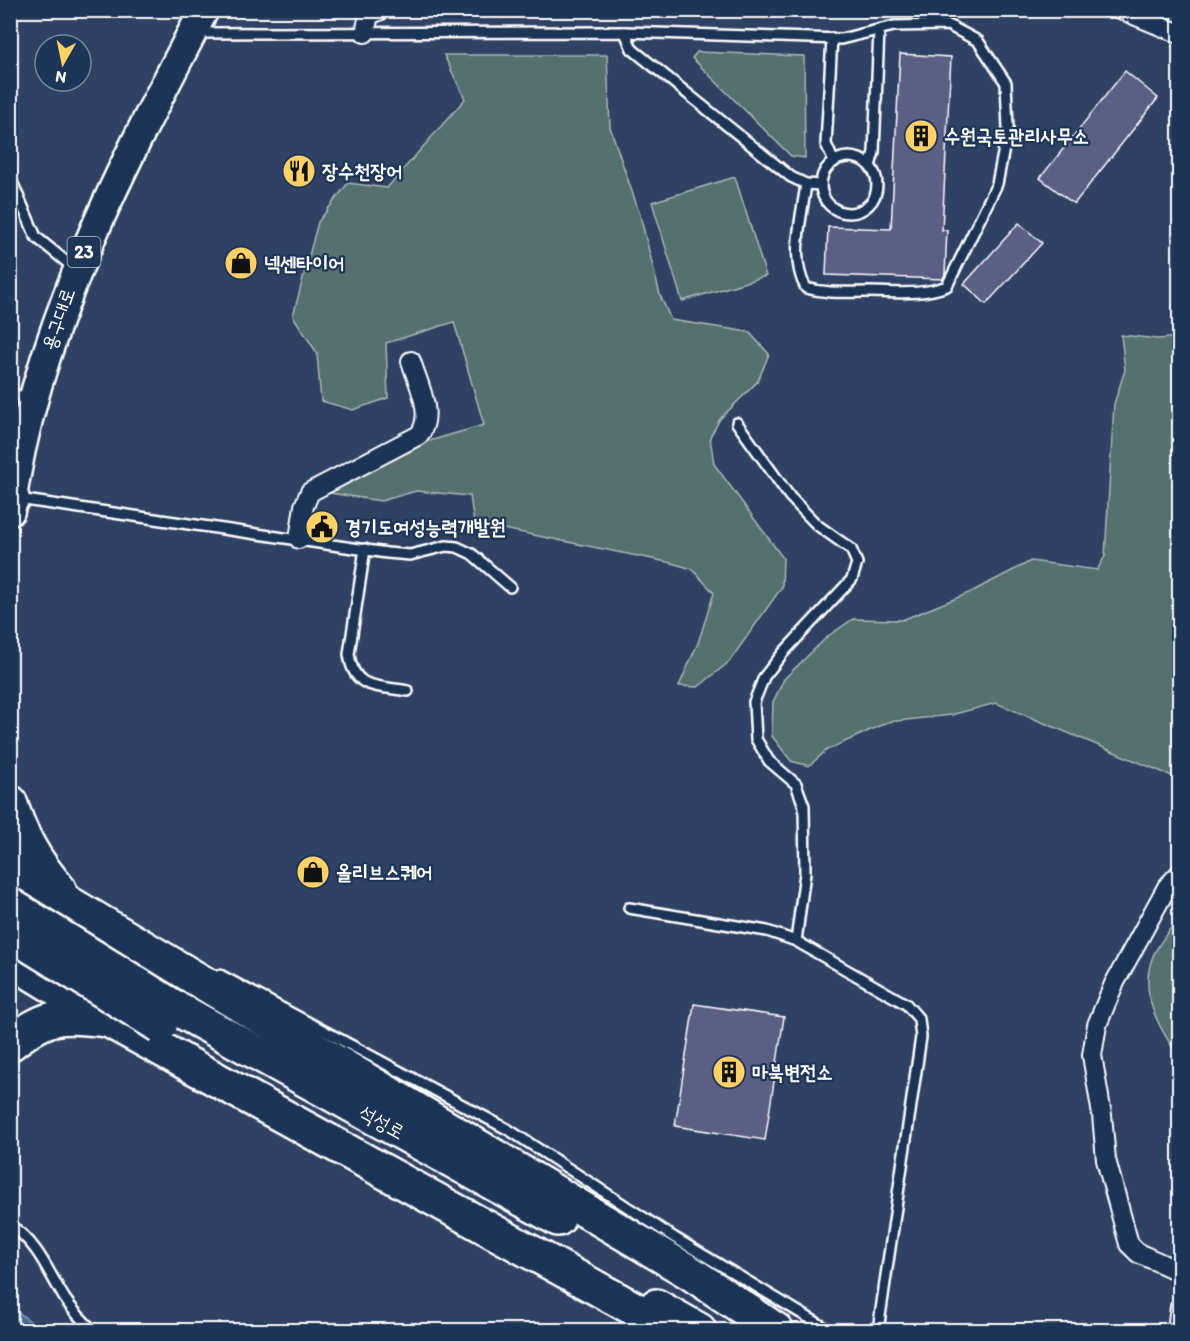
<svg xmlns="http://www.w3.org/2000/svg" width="1190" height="1341" font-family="Itim,'Poor Story',sans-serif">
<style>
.green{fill:#55706e;stroke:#aab8b6;stroke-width:1.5}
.water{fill:#486d90;stroke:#91a7bc;stroke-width:1.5}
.building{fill:#5c5f84;stroke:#fff;stroke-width:1.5}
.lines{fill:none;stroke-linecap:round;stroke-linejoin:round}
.lane-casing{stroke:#fff;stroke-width:14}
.street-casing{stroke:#fff;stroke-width:22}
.primary-casing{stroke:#fff;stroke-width:33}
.highway-casing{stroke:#fff;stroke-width:38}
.lane{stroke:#1d3557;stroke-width:9}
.street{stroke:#1d3557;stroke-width:18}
.primary{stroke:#1d3557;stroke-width:28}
.highway{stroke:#1d3557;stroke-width:33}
.highway-bridge-casing{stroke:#fff;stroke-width:38;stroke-linecap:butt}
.highway-bridge{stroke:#1d3557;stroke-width:33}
.labels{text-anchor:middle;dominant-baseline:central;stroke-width:4.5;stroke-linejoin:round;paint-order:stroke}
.shield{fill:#1d3557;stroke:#bbc2cd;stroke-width:1.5}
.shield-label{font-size:18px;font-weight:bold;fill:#fff}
.poi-label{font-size:20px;font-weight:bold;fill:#fff;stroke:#1d3557;text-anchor:start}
.street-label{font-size:20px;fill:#fff;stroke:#1d3557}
</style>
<rect width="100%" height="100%" fill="#304264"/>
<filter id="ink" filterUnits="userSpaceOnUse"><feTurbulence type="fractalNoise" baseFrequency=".0167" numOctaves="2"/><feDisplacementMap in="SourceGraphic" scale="12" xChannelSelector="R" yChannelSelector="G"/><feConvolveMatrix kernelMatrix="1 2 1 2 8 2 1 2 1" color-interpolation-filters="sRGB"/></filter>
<g filter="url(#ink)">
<!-- green -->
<g class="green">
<polygon points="697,52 804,56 805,158 791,156 692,58"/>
<polygon points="444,55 607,55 610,127 640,215 660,295 671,320 749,332 769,354 758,381 720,419 710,437 714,464 783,558 782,587 729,662 698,687 679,686 698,643 714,593 692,569 672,563 474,523 470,496 416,491 381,501 330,493 419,444 484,425 454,322 386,343 388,398 353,410 321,401 317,353 293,316 318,222 348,183 387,188 465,99"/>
<polygon points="735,177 766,276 682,301 652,202"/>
<polygon points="1121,335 1158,339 1179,337 1179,779 996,703 951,715 888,722 827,750 809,766 791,761 772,736 773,702 784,679 828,636 853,619 902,620 969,593 1031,561 1097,570 1105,556 1114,404 1125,370"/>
<path d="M 1179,916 L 1179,1057 C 1159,1028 1138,993 1153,956 C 1159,942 1171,929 1179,916 Z"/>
</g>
<!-- water -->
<polygon class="water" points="11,1307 42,1330 11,1330"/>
<!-- building -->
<g class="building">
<polygon points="900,54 951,57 942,230 947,230 945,274 943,279 826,275 828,227 891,229"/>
<polygon points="1125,71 1158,98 1074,204 1040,178"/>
<polygon points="1019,223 1042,243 986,304 964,284"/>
<polygon points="694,1004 784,1017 765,1140 675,1126"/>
</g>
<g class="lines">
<!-- lane casing -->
<g class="lane-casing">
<g id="lane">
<polyline points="625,32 632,49 791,177 806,184 821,185"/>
<path d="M 198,33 L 625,32 L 841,39 L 894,26 L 948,25 L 978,41 L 1006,83 L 1008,128 L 997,184 L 947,286 C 920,296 896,292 867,292 C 845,292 828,294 806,288 C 789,259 802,217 806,184"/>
<polyline points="832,38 826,144 834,162"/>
<circle cx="849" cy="185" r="28"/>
<polyline points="870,166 874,152 879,30"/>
<polyline points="10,177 36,237 74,268"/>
<polyline points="10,393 31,399"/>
<polyline points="737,423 790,497 817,525 851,549 857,563 852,579 783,653 764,677 754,702 756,739 769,761 796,784 804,806 805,873 796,941"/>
<polyline points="18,499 387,553 410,555 446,546 457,547 472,554 510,587"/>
<path d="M 365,549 L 349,654 C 354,691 377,685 408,691"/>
<polyline points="629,908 767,931 796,941 906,1004 919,1019 921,1037 878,1330"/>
<polyline points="220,975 509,1130 675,1238 829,1330"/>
<path d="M 10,1225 C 38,1243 48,1272 65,1299 C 73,1311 83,1321 93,1330"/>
</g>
</g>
<!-- street casing -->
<g class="street-casing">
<g id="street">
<polyline points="1122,10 1180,34"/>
<polyline points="365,33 369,15 381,10"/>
<path d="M 299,539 L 304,506 L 310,492 L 419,435 C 435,415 418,384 411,361"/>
<polyline points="1180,873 1167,887 1114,984 1097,1025 1092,1055 1102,1115 1106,1160 1129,1244 1138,1253 1178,1271 1180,1275"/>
<polyline points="1177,1330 1180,1307"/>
</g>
</g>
<!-- primary casing -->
<g class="primary-casing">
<path id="primary" d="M 10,511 C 35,330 120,170 204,10"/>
</g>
<!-- highway casing -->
<g class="highway-casing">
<g id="highway">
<polyline points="10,502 12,498"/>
<path d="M 10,802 C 21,836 35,862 59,889"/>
<polyline points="10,868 689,1272 776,1330"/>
<polyline points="10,960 108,1020 673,1330"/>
<polyline points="174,1007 558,1219"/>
<path d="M 10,1044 C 46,1015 60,1014 106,1020"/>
<polyline points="656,1306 699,1330"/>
</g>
</g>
<!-- lane -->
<use href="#lane" class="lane"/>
<!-- street -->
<use href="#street" class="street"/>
<!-- primary -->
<use href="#primary" class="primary"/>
<!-- highway -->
<use href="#highway" class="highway"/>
<!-- highway-bridge casing -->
<g class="highway-bridge-casing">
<g id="highway-bridge">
<polyline points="10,905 174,1007"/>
<polyline points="10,933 160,1026"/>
</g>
</g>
<!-- highway-bridge -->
<use href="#highway-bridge" class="highway-bridge"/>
</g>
</g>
<!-- icons -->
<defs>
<g id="building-disc" transform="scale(1.725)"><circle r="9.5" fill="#ffd166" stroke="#1d3557"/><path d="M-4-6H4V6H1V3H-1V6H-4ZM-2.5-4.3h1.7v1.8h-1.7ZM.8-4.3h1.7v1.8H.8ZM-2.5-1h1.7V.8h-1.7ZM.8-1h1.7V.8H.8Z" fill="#111"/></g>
<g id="restaurant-disc" transform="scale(1.725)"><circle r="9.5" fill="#ffd166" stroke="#1d3557"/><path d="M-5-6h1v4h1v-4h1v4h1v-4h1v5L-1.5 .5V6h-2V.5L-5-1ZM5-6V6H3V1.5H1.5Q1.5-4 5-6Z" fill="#111"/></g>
<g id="shop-disc" transform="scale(1.725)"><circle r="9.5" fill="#ffd166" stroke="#1d3557"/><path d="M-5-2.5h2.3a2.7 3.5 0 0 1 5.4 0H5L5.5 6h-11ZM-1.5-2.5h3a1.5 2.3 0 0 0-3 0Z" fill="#111"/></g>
<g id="civic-disc" transform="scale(1.725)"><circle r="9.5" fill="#ffd166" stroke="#1d3557"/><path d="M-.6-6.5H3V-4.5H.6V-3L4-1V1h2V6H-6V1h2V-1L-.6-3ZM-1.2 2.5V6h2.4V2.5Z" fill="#111"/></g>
</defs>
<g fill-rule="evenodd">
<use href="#building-disc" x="921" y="136"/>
<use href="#restaurant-disc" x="299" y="171"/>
<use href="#shop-disc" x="241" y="263"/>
<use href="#civic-disc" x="322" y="527"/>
<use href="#shop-disc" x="313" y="872"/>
<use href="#building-disc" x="729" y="1072"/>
</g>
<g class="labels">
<!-- shield labels -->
<rect class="shield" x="67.5" y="237" width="33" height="30" rx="4.5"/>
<g class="shield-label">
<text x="84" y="252">23</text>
</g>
<!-- poi labels -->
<g class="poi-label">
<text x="944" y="136">수원국토관리사무소</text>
<text x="322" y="171">장수천장어</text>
<text x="264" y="263">넥센타이어</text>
<text x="345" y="527">경기도여성능력개발원</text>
<text x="336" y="872">올리브스퀘어</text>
<text x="752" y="1072">마북변전소</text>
</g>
<!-- street labels -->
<g class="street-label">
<text transform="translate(58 319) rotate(-71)">용구대로</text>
<text transform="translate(382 1122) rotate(29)">석성로</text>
</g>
</g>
<!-- margin -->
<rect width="1190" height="1341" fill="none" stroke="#1d3557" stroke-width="36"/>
<rect x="18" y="18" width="1154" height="1305" fill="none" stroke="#fff" stroke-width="2" filter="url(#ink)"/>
<!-- north arrow -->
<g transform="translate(63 63) rotate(189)"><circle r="28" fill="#1d3557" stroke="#77869a" stroke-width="1.5"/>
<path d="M0-4.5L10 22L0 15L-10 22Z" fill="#ffd166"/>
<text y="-9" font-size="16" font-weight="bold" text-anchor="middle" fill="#ffffff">N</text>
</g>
</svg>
